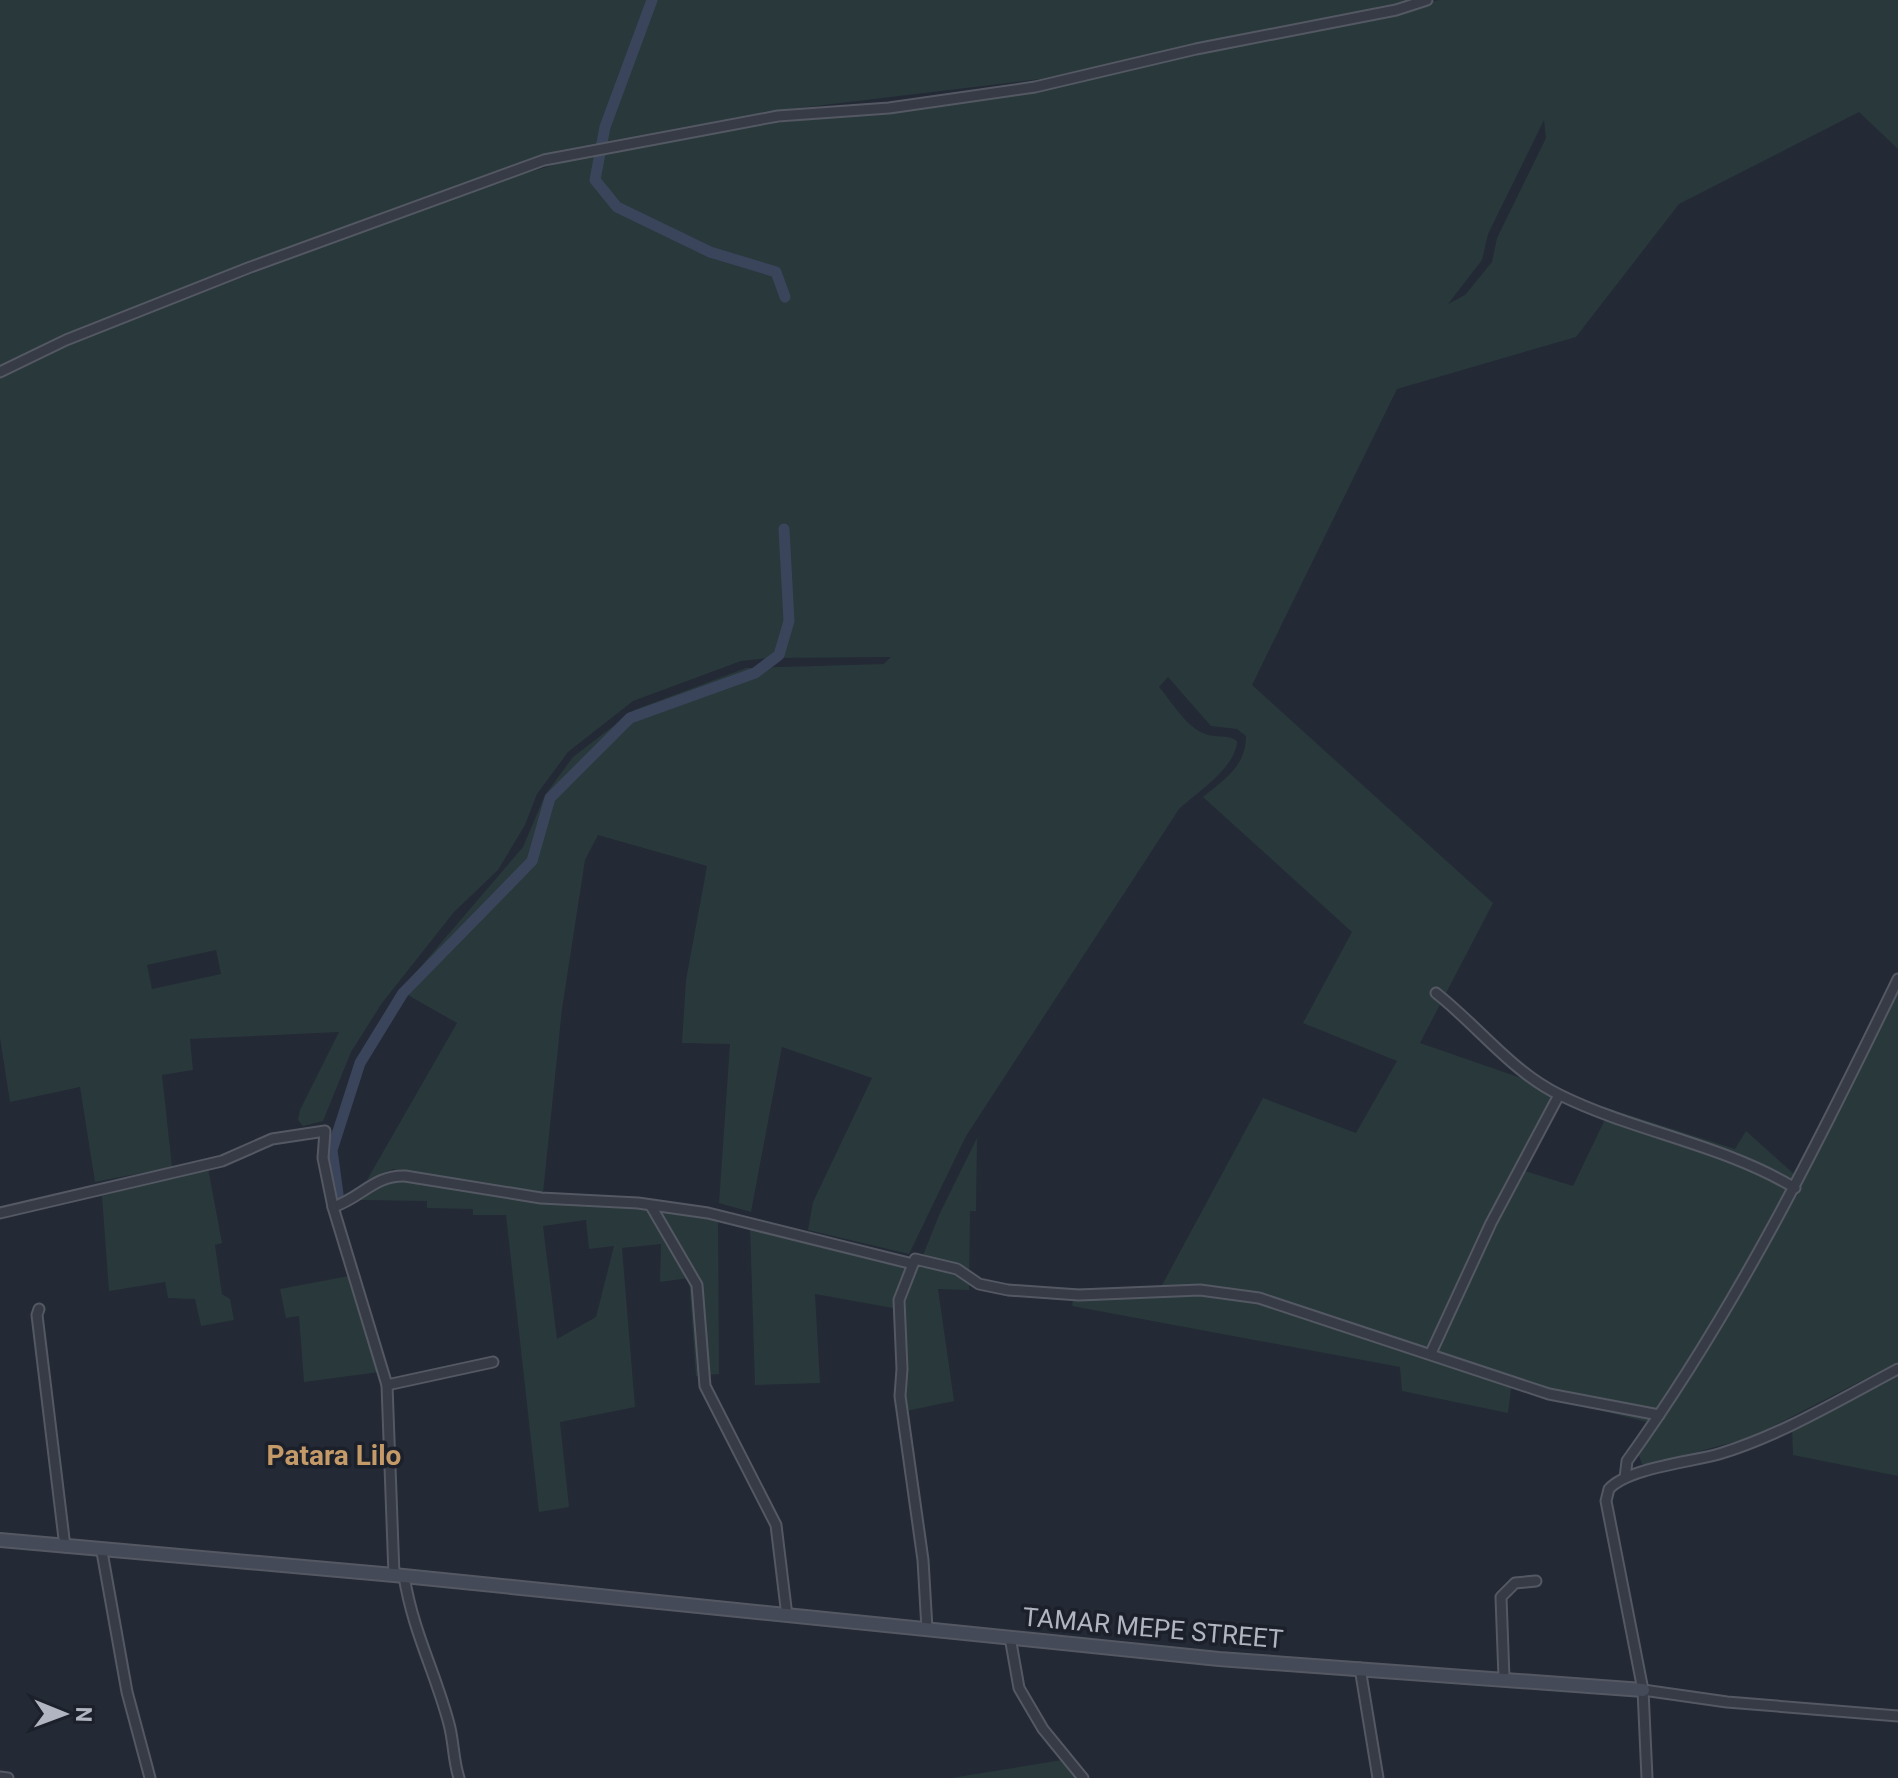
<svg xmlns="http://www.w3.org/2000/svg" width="1898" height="1778" font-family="Roboto,sans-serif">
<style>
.green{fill:#29383a;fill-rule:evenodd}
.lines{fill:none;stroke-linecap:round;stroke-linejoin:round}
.canal{stroke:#3a455c;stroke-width:11}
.street-casing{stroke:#545863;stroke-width:13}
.secondary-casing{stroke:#545863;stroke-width:16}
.street{stroke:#363b46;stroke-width:9}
.secondary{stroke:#454a58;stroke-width:12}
.labels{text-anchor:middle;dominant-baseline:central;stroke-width:7;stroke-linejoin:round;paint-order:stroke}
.street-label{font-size:26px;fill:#b1b5c2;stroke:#1b202a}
.neighbourhood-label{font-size:28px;font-weight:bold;fill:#c59a69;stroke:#1b202a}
</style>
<rect width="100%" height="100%" fill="#232935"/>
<!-- green -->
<g class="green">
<polygon points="0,0 1411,0 1040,79 766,112 561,150 429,197 67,336 0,368"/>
<path d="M 1439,0 L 1898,0 L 1898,149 L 1859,112 L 1679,204 L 1576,337 L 1397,389 L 1252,685 L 1493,903 L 1420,1043 L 1564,1093 L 1525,1171 L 1573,1186 L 1610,1109 L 1735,1149 L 1746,1131 L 1794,1174 L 1724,1305 L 1647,1422 L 1511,1388 L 1508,1413 L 1402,1391 L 1400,1367 L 1072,1306 L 1075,1288 L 1161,1287 L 1263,1098 L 1356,1133 L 1397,1061 L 1303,1023 L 1352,932 L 1203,797 C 1225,779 1246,766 1246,736 L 1237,729 L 1211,726 L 1168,677 L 1159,687 C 1172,702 1186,727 1205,734 C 1216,738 1227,734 1237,741 C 1236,768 1197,792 1179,809 L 966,1136 L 909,1254 L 808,1230 L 813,1202 L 872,1078 L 782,1047 L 751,1212 L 719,1203 L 730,1044 L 682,1043 L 686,980 L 707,866 L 598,835 L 585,860 L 562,1009 L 543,1193 L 393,1169 L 367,1180 L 457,1023 L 406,994 L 370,1051 L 336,1140 L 341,1196 L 335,1199 L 326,1152 L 356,1060 L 404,986 L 523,847 L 545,795 L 573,757 L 634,710 L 746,668 L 884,664 L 891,657 L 769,658 L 741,661 L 633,701 L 568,752 L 537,794 L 525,825 L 498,870 L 454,912 L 382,1003 L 351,1052 L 323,1121 L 303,1126 L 298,1120 L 300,1110 L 339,1032 L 190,1039 L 193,1070 L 162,1075 L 172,1167 L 95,1182 L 80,1087 L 10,1102 L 0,1038 L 0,378 L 64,345 L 492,183 L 585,156 L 782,122 L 898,112 L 1049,88 ZM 1544,120 L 1546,138 L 1497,238 L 1492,262 L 1465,295 L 1448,304 L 1482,260 L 1488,234 ZM 216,950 L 221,974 L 152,989 L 147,965 Z"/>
<polygon points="1898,987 1898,1362 1752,1437 1649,1465 1642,1464 1638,1453 1737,1301"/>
<polygon points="977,1138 976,1211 970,1211 969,1290 938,1289 954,1401 906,1411 905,1300 940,1213"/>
<polygon points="208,1168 222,1243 215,1245 222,1294 230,1299 234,1320 201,1326 195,1299 168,1298 165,1282 109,1291 102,1196"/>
<path d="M 406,1179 L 574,1206 L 639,1206 L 718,1218 L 719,1374 L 696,1376 L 689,1278 L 660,1282 L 661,1244 L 622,1248 L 635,1407 L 560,1422 L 569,1507 L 539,1512 L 506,1215 L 473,1215 L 473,1209 L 427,1208 L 427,1201 L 359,1200 L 385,1180 ZM 586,1220 L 589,1249 L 614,1246 L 596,1317 L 557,1339 L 543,1226 Z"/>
<polygon points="750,1226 906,1268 893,1308 815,1294 820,1383 755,1385"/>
<polygon points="349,1276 379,1372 304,1382 299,1316 286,1318 280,1289"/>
<polygon points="1898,1375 1898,1476 1793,1455 1792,1429"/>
<polygon points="1062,1760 1076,1778 951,1778"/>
</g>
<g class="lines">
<!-- canal -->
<g class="canal">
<polyline points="652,0 605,127 595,180 617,207 710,252 776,272 785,297"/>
<polyline points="338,1194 332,1150 360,1063 403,993 532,861 550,798 630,718 755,673 779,655 789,621 784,529"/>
</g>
<!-- street casing -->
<g class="street-casing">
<g id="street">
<polyline points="0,372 66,340 248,268 544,160 778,116 889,108 1035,87 1196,49 1396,10 1427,0"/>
<path d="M 1436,993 C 1478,1026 1512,1072 1560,1095 C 1635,1132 1722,1144 1795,1188"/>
<polyline points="651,1206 697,1285 705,1386 776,1525 787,1616"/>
<path d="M 333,1207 C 361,1198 374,1175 405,1176 L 541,1198 L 638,1203 L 708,1213 L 913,1264"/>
<polyline points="0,1213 222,1161 272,1139 325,1131 323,1158 333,1207 387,1385 394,1575"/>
<polyline points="39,1309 37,1315 65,1547"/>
<polyline points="1431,1353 1491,1223 1559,1095"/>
<polyline points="387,1385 493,1362"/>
<path d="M 1625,1478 L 1627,1461 C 1735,1311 1817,1146 1898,979"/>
<polyline points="102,1552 127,1692 150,1778"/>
<path d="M 404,1576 C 413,1632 435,1671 449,1724 C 454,1742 453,1760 459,1778"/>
<polyline points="927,1629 923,1560 900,1396 902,1369 899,1300 915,1259 957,1269 979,1284 1008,1290 1079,1295 1200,1290 1259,1298 1549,1394 1659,1415"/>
<polyline points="1010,1637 1019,1688 1043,1729 1083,1778"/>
<polyline points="1360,1668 1378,1778"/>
<polyline points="1504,1678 1501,1597 1515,1583 1536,1581"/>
<polyline points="1643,1690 1727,1702 1898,1716"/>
<polyline points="0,1777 8,1778"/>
<path d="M 1647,1778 L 1643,1690 L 1606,1501 L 1609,1489 C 1628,1468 1691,1462 1719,1454 C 1782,1435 1841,1399 1898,1369"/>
</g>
</g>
<!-- secondary casing -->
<g class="secondary-casing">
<polyline id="secondary" points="0,1540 394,1575 1219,1659 1643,1690"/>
</g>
<!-- street -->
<use href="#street" class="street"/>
<!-- secondary -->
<use href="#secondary" class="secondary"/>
</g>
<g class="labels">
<!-- street labels -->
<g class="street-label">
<text transform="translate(1153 1628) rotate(5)">TAMAR MEPE STREET</text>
</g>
<!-- neighbourhood labels -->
<g class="neighbourhood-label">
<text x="334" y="1455">Patara Lilo</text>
</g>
</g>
<!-- north arrow -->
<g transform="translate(64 1714) rotate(91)" stroke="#1b202a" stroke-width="6" paint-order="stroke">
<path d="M0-6L14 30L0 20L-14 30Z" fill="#b1b5c2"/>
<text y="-12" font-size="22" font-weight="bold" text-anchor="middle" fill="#b1b5c2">N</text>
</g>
</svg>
